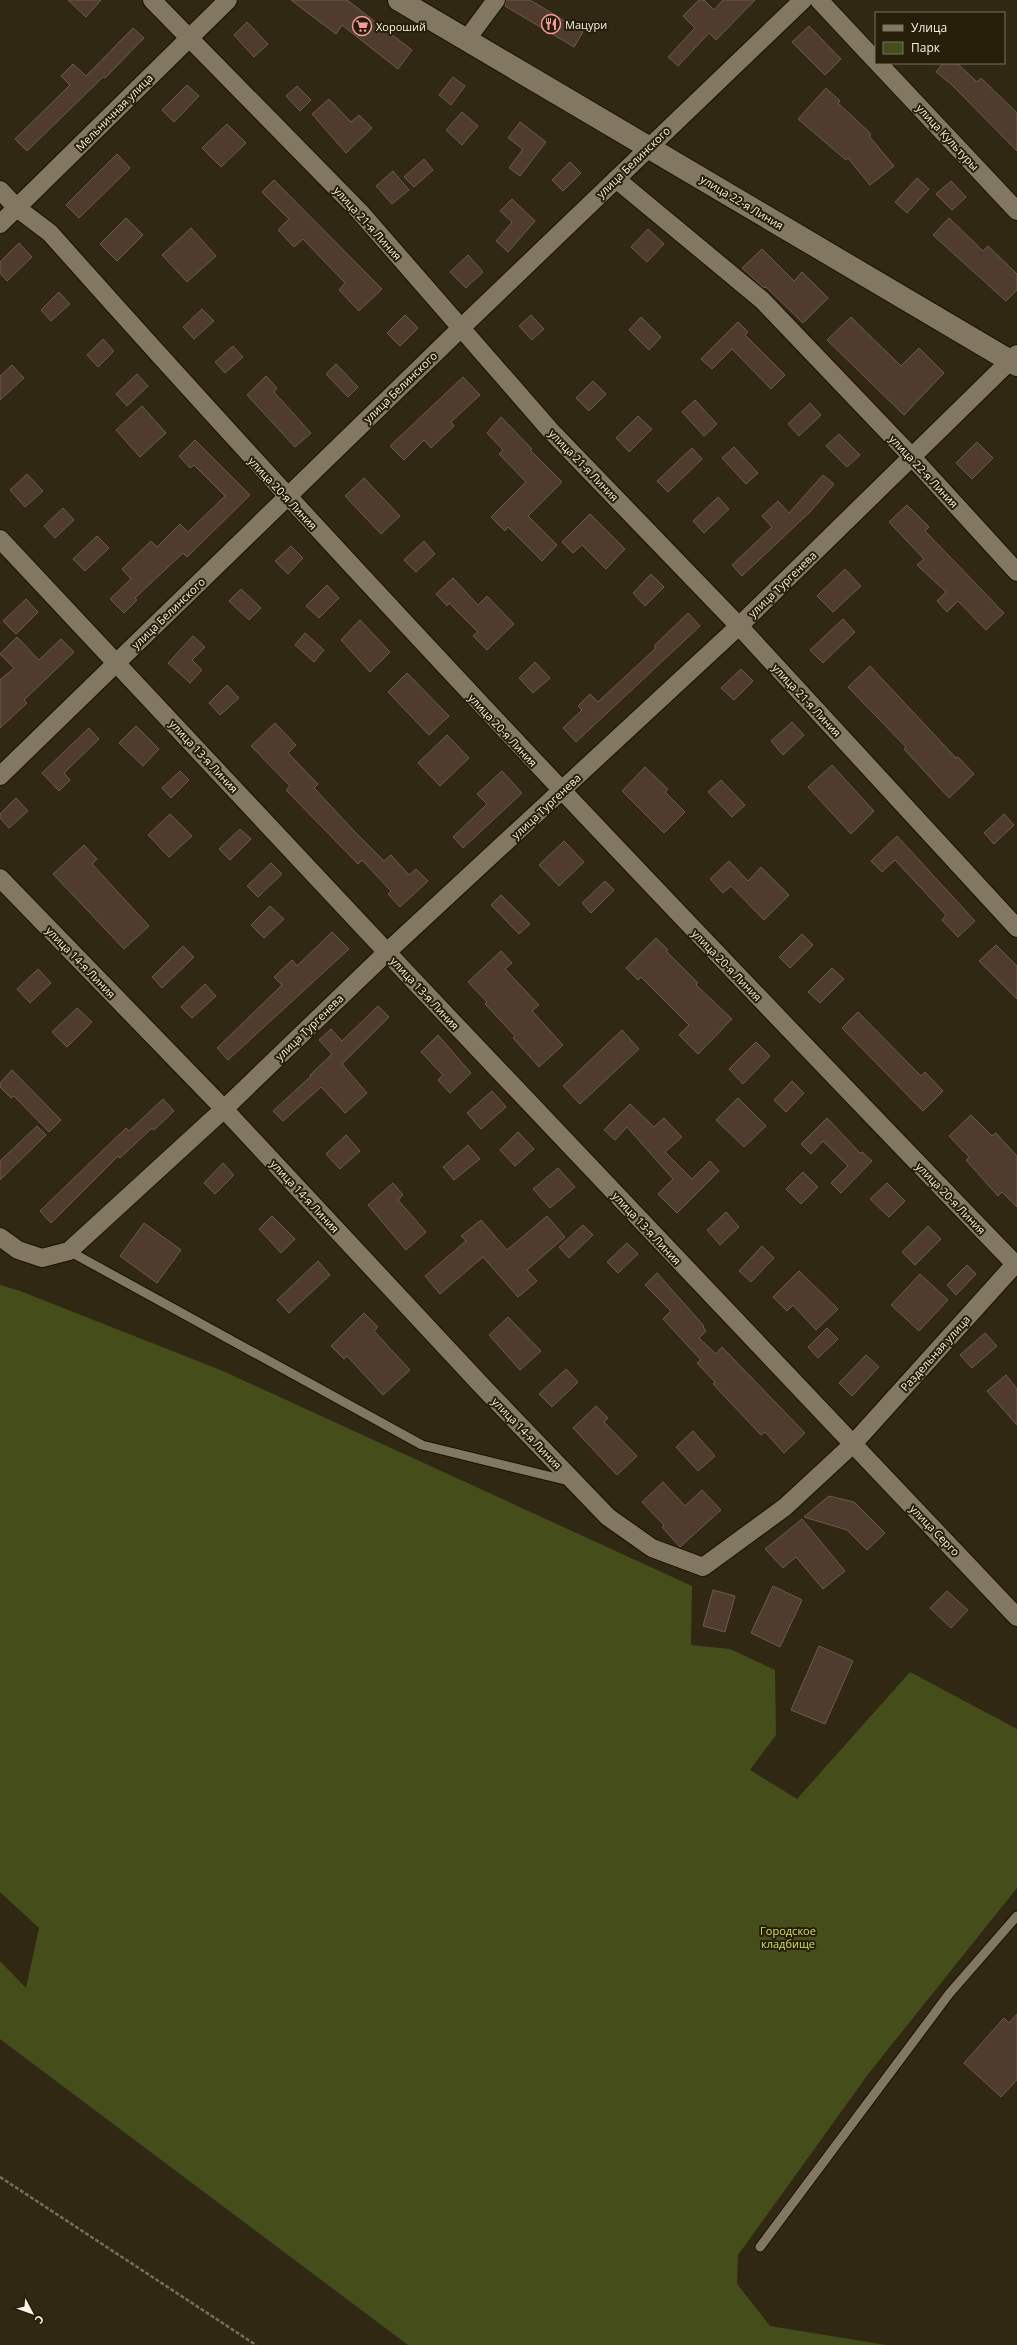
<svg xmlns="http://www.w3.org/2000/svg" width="1017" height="2345" font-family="'Open Sans',sans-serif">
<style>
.green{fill:#454d1b}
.building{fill:#4f3c2e;stroke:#6f5a4c}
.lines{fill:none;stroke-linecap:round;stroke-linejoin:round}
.service-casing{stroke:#191101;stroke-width:11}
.minor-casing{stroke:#191101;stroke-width:20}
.secondary-casing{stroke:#191101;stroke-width:24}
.path{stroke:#776f5d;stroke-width:2.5;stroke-dasharray:4 2;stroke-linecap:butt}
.service{stroke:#827761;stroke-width:9}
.minor{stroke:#827761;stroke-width:18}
.secondary{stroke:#827761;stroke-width:22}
.labels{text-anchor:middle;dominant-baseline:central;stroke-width:4;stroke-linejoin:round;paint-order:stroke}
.poi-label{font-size:11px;fill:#f8f3e6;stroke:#271e0a;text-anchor:start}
.street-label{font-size:11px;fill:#f8f3e6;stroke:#271e0a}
.park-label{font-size:11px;fill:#cce261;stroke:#271e0a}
</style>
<rect width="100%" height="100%" fill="#312814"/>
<!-- green -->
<polygon class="green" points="0,1285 20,1291 223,1371 692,1586 691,1645 730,1649 775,1670 776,1735 750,1770 797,1799 910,1672 1017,1729 1017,1888 869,2073 738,2255 737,2284 770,2326 886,2345 408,2345 0,2039 0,1961 26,1988 39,1928 0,1892"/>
<!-- building -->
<g class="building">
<polygon points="68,0 101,0 86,17"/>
<polygon points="291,0 347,0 412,50 398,69 342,25 336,34"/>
<polygon points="506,0 530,0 583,32 574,47 505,6"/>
<polygon points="699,0 704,0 714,10 723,0 755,0 716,40 709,33 678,66 668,57 695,28 683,16"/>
<polygon points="247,22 268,44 254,57 234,35"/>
<polygon points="809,26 841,59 825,75 792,42"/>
<polygon points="133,28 144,38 105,78 103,77 27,151 15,139 70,85 61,76 73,64 86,76"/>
<polygon points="943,63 957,63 977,82 981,78 1017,113 1017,151 951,84 936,72"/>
<polygon points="453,77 465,86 451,105 439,95"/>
<polygon points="187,85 199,96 174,122 162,110"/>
<polygon points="297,86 311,100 300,111 286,96"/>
<polygon points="826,88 840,101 838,103 871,134 869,136 894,166 870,185 848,158 846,160 798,119"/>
<polygon points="329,99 351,122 359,115 372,128 346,153 312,114"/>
<polygon points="462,112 478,126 462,145 446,130"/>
<polygon points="520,122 546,142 520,176 509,168 523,149 508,138"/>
<polygon points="227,124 246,143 221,167 202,148"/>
<polygon points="117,154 130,168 79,218 66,205"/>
<polygon points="424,159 433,170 414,187 404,177"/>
<polygon points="570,162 581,173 563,191 552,180"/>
<polygon points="393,171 409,190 392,204 376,186"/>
<polygon points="917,178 929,189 907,213 895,202"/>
<polygon points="274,180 382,289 359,311 339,290 345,283 303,239 294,247 278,230 289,219 262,192"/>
<polygon points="951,181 966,197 952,210 936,194"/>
<polygon points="512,199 535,221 508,252 496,241 512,222 500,211"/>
<polygon points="126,218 143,235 117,261 100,244"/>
<polygon points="949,218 983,251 988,246 1017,274 1017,290 1006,301 933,235"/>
<polygon points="191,228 216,256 187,282 162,255"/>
<polygon points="648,229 664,244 647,262 631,247"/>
<polygon points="19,243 32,257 7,281 0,273 0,262"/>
<polygon points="762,249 794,281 802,272 828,298 803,323 766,287 764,288 742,268"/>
<polygon points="468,255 483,272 466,288 450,272"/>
<polygon points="59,292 70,304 51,321 41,310"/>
<polygon points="202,309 214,321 194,339 183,327"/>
<polygon points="405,315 418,328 400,346 387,333"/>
<polygon points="531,315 544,329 532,340 519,326"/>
<polygon points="641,317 661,337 649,350 629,330"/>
<polygon points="851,317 901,366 919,348 944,373 904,415 827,340"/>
<polygon points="738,322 748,332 745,335 785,375 771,389 732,349 712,369 701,359"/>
<polygon points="103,339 114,351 98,367 87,355"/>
<polygon points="233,346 243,357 225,373 215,362"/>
<polygon points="336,364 358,387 348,397 326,374"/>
<polygon points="12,365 24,378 0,400 0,376"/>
<polygon points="137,374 148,386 127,406 116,394"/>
<polygon points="266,376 277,388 274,392 311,433 295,447 247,395"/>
<polygon points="463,377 480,395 451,422 454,426 431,448 424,440 404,460 390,446"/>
<polygon points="593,381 606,394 589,411 576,398"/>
<polygon points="695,400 717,424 704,436 682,412"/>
<polygon points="810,403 821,415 799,436 788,424"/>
<polygon points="142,406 166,433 140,457 116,430"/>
<polygon points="638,416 652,429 629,452 616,438"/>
<polygon points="501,417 532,449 530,450 562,482 528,516 557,545 542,561 508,527 505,531 491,517 526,482 499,454 503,450 487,433"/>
<polygon points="839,434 860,455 847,467 826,446"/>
<polygon points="195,440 250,495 187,557 183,553 135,598 137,600 124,613 110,599 131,579 122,569 151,541 157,547 180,524 188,532 225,496 194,465 190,468 179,456"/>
<polygon points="977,442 993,458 972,479 956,463"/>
<polygon points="734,447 758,473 746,484 722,458"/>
<polygon points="692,448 702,459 668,492 657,481"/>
<polygon points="27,474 43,491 25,507 10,490"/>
<polygon points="823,475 834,484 812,510 742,576 732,565 772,527 762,516 778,501 789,513"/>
<polygon points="364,478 400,516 381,534 345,496"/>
<polygon points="718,497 729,509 704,533 693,521"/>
<polygon points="907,505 929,527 925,531 1004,613 986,630 958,601 947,612 937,601 946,592 917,565 924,559 889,522"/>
<polygon points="63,508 74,520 55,538 44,526"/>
<polygon points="590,514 625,549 606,569 582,545 573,553 562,542"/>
<polygon points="97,536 109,548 85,571 73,559"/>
<polygon points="424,541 435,554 416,572 404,560"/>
<polygon points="291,546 303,558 288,574 275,561"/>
<polygon points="845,569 861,586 833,612 817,596"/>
<polygon points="651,574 664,587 645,606 633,593"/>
<polygon points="453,578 478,605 487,596 514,624 487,650 473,636 478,632 449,603 447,606 436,594"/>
<polygon points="327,585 339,598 319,618 306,606"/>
<polygon points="241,589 261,608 249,620 229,601"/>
<polygon points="26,599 38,612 16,634 3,621"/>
<polygon points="688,613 700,626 576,742 563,728 582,710 578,706 590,694 598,702 656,648 654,646"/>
<polygon points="843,619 855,632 823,663 810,650"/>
<polygon points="360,620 390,652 370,672 341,640"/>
<polygon points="305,633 324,650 314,662 295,645"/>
<polygon points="193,636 205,647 192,660 202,670 190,683 168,663"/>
<polygon points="17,637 39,660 61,639 74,652 24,700 27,703 0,728 0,680 14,668 0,654"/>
<polygon points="535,662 550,678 533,693 519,678"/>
<polygon points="870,666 956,758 958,757 974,774 949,798 904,749 906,747 848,687"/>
<polygon points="741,669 753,681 734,700 721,688"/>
<polygon points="407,673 449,716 429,735 388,692"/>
<polygon points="227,685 239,698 220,715 209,703"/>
<polygon points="792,722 804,735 783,755 771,741"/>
<polygon points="275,723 296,745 288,753 318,784 314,788 355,832 384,861 391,855 409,875 416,869 428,881 400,907 388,894 391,891 362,860 358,864 286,790 290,786 251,746"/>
<polygon points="136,726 159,749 143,766 119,743"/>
<polygon points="89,728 99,739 64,773 70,780 59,791 42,773"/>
<polygon points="447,735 469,758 440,786 418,763"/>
<polygon points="832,765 874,811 851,834 808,787"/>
<polygon points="645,767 668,789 665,792 685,812 664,833 622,791"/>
<polygon points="180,771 189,780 171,798 162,788"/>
<polygon points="502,771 522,793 463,848 453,837 487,804 477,794"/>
<polygon points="721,780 745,805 732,817 708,792"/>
<polygon points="16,798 28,811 9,828 0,818 0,814"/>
<polygon points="170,814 192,836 169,857 148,835"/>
<polygon points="1004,814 1014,825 994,844 984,833"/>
<polygon points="240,829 251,839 230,860 219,849"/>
<polygon points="897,836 975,921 958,937 942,920 946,915 895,860 882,872 871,861"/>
<polygon points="564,841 584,862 559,886 539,865"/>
<polygon points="84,845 97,859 92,864 149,926 124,949 53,874"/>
<polygon points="729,861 748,881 761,867 789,895 764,920 731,886 723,893 710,879"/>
<polygon points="271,863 282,874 258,897 247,886"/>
<polygon points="605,881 614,890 591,913 582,903"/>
<polygon points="501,895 530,924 519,934 491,905"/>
<polygon points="270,906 284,919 264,938 251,925"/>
<polygon points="332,932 349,949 228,1060 217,1048 282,985 274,977 292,960 297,966"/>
<polygon points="802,934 813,945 790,968 779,957"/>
<polygon points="656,938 668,950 666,951 698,983 696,985 732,1019 698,1054 679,1035 689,1025 641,977 638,980 626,968"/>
<polygon points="996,945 1017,966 1017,999 979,961"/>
<polygon points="183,946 194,957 162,988 152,977"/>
<polygon points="501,951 512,963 505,969 539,1005 532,1011 563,1045 539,1067 513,1038 515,1036 485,1004 487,1002 468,982"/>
<polygon points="832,968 844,979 820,1003 808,992"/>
<polygon points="38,969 51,983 30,1003 17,989"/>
<polygon points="205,984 216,996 192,1018 181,1007"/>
<polygon points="378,1006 389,1017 342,1064 367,1093 345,1113 321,1087 283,1121 273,1111 311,1076 310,1075 332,1054 319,1040 331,1029 342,1041"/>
<polygon points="77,1008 92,1022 67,1047 52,1032"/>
<polygon points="858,1012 921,1076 925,1072 943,1091 923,1111 842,1028"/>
<polygon points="622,1030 639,1049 580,1104 563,1086"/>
<polygon points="438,1035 471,1073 450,1093 438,1080 443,1075 421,1052"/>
<polygon points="756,1042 770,1056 743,1084 729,1069"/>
<polygon points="12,1070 61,1120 49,1132 14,1096 11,1098 0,1087 0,1083"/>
<polygon points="792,1081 804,1093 786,1112 774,1100"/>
<polygon points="492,1091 506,1107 481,1129 467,1113"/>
<polygon points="738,1098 766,1126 744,1147 716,1120"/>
<polygon points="163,1099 174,1111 154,1130 152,1128 120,1158 118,1156 51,1223 40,1211 126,1128 129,1131"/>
<polygon points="630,1104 654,1127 664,1118 682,1137 665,1152 692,1179 710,1161 719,1171 677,1213 658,1194 673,1179 627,1127 615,1140 604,1130"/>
<polygon points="971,1115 992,1136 996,1133 1017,1156 1017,1207 1002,1192 998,1196 966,1160 969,1157 949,1136"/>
<polygon points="827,1118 860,1153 862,1152 872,1161 841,1193 831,1183 848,1166 823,1141 811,1154 801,1144"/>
<polygon points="37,1126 46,1135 0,1180 0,1161"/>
<polygon points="518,1132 534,1149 515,1166 500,1150"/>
<polygon points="346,1135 360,1151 340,1169 326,1154"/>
<polygon points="468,1145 480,1159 454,1180 443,1167"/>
<polygon points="223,1163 234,1175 215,1194 204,1183"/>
<polygon points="558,1168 575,1187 550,1208 533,1189"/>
<polygon points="803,1172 818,1187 801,1204 786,1189"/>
<polygon points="393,1183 403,1195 398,1200 426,1232 406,1250 368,1205"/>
<polygon points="887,1183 905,1201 889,1217 870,1199"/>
<polygon points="726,1212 739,1227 720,1245 707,1230"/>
<polygon points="272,1216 295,1239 281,1253 259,1229"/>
<polygon points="547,1216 565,1237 527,1270 537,1281 518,1297 483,1257 440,1294 425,1276 466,1241 461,1236 481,1220 507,1250"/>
<polygon points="144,1223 181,1250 157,1283 120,1256"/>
<polygon points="583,1225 593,1235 569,1258 559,1247"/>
<polygon points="928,1226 941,1239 915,1265 902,1252"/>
<polygon points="627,1243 638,1254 618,1273 607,1262"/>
<polygon points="762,1246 774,1258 751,1282 739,1271"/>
<polygon points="318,1261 330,1275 289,1313 277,1300"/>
<polygon points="967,1265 976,1274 956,1295 947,1285"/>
<polygon points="799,1271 838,1309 816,1330 793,1305 787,1311 773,1297"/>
<polygon points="657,1273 704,1326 703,1327 706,1331 699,1338 716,1354 722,1347 805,1433 784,1453 765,1432 761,1435 713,1384 715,1382 697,1363 701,1360 663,1319 671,1311 645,1285"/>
<polygon points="920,1274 948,1300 919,1331 891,1305"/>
<polygon points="364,1313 378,1327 374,1331 410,1370 383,1395 347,1356 344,1359 331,1346"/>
<polygon points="508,1317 541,1351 520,1370 489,1335"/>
<polygon points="827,1328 838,1339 818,1358 808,1347"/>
<polygon points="985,1333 997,1346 972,1368 960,1355"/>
<polygon points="866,1355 879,1367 852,1396 839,1383"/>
<polygon points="566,1369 578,1382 552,1407 539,1394"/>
<polygon points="1006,1375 1017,1389 1017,1425 987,1391"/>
<polygon points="596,1406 608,1418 604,1422 637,1456 617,1475 573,1428"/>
<polygon points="693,1431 715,1456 698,1471 676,1447"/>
<polygon points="663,1482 685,1506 702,1490 721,1510 680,1547 662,1527 664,1525 642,1502"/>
<polygon points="829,1496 854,1502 885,1533 867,1550 847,1530 804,1517"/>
<polygon points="802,1519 845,1571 823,1589 796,1557 783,1568 765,1549"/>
<polygon points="773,1586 802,1600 780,1647 751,1633"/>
<polygon points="713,1590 735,1596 725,1632 703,1626"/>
<polygon points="947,1591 968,1610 951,1628 930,1608"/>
<polygon points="819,1646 853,1661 825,1724 791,1710"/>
<polygon points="1017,2014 1017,2080 1001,2097 964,2063 1004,2018 1009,2023"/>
</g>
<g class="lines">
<!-- service casing -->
<g class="service-casing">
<g id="service">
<polyline points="69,1251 422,1445 569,1481"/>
<polyline points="760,2247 949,1994 1017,1916"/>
</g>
</g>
<!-- minor casing -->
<g class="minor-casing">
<g id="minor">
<polyline points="152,0 360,212 550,430 739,626 1017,928"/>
<polyline points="819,0 876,61"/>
<polyline points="467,39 496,0"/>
<polyline points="878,63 1017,211"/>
<polyline points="616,179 762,300 912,457 1017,572"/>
<path d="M 0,190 L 17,208 L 50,233 C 363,585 688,925 1015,1264"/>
<polyline points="0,224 228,0"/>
<polyline points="0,539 413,980 1017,1617"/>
<polyline points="0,776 461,328 803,0"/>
<polyline points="0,878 224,1109 483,1387 608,1517 652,1548 703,1567 785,1507 853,1444 1017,1262"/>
<polyline points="0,1237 18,1250 42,1258 69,1251 224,1109 387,952 739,626 1017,354"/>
</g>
</g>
<!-- secondary casing -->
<g class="secondary-casing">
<polyline id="secondary" points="399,0 1017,365"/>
</g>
<!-- path -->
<polyline class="path" points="0,2177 256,2345"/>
<!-- service -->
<use href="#service" class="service"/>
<!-- minor -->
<use href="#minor" class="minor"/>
<!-- secondary -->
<use href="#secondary" class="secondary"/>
</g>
<!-- icons -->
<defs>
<g id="restaurant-ring" transform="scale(1)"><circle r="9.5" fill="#271e0a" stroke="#f59b9e" stroke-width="1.5"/><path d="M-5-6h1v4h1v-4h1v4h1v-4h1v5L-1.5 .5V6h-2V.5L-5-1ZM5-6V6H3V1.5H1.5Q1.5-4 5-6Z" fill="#f59b9e"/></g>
<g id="supermarket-ring" transform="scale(1)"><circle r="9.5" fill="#271e0a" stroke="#f59b9e" stroke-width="1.5"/><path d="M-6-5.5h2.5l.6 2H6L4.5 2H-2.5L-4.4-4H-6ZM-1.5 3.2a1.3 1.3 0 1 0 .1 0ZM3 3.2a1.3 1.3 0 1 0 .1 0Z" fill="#f59b9e"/></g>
</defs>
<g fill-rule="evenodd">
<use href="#restaurant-ring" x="551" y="24"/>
<use href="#supermarket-ring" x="362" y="26"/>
</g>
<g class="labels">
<!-- poi labels -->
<g class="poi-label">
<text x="565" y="24">Мацури</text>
<text x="376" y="26">Хороший</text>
</g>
<!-- street labels -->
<g class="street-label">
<text transform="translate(114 112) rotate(-45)">Мельничная улица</text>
<text transform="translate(948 137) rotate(47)">улица Культуры</text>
<text transform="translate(633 162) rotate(-44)">улица Белинского</text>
<text transform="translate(742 202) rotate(31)">улица 22-я Линия</text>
<text transform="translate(368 223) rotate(48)">улица 21-я Линия</text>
<text transform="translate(400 387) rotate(-44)">улица Белинского</text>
<text transform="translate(584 465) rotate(46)">улица 21-я Линия</text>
<text transform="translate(924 471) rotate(47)">улица 22-я Линия</text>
<text transform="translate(283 493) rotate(47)">улица 20-я Линия</text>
<text transform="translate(782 584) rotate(-44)">улица Тургенева</text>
<text transform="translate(168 613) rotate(-44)">улица Белинского</text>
<text transform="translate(807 700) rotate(47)">улица 21-я Линия</text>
<text transform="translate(503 730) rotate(47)">улица 20-я Линия</text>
<text transform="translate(204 756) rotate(47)">улица 13-я Линия</text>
<text transform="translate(546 806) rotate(-43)">улица Тургенева</text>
<text transform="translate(81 962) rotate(46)">улица 14-я Линия</text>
<text transform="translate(727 965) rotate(46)">улица 20-я Линия</text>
<text transform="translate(425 993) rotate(47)">улица 13-я Линия</text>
<text transform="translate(309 1027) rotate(-44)">улица Тургенева</text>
<text transform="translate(305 1196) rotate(47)">улица 14-я Линия</text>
<text transform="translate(951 1198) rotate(46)">улица 20-я Линия</text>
<text transform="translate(647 1228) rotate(47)">улица 13-я Линия</text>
<text transform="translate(935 1353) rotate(-48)">Раздельная улица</text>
<text transform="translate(527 1433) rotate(46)">улица 14-я Линия</text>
<text transform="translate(935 1530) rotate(46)">улица Серго</text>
</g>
<!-- park labels -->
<g class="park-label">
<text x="788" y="1930">Городское<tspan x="788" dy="13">кладбище</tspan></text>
</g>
</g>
<!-- legend -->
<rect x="875" y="12" width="130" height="52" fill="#271e0a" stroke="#7b7362"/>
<rect x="883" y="25" width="20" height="6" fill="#827761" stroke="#7b7362"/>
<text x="911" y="32" font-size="12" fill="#f8f3e6">Улица</text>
<rect x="883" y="42" width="20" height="12" fill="#454d1b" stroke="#7b7362"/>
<text x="911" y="52" font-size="12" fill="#f8f3e6">Парк</text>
<!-- north arrow -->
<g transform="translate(32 2313) rotate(131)" stroke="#271e0a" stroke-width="3" paint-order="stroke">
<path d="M0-3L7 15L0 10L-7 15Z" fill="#f8f3e6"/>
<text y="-6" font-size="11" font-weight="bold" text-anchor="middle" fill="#f8f3e6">С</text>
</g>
</svg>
